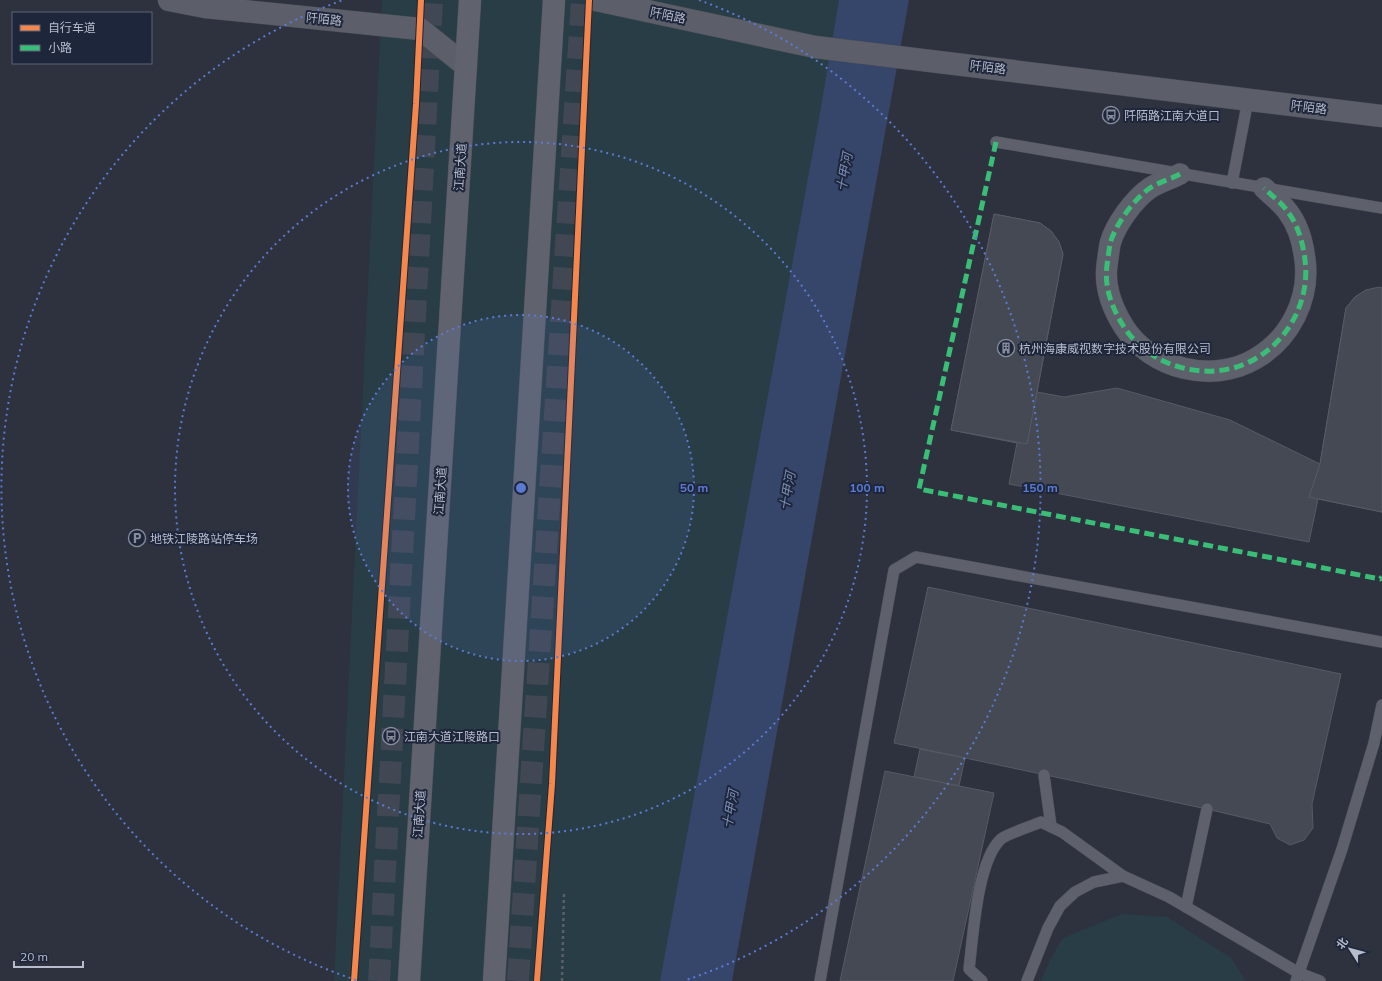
<svg xmlns="http://www.w3.org/2000/svg" width="1382" height="981" font-family="Mulish,'Noto Sans SC',sans-serif">
<style>
.green{fill:#283d46}
.water{fill:#36456a}
.building{fill:#454954;stroke:#555a65}
.lines{fill:none;stroke-linecap:round;stroke-linejoin:round}
.highway-tunnel{stroke:#424754;stroke-width:22;stroke-dasharray:22 11;stroke-linecap:butt}
.lane-casing{stroke:#4a4e57;stroke-width:12}
.street-casing{stroke:#4a4e57;stroke-width:22}
.secondary-casing{stroke:#4a4e57;stroke-width:23}
.primary-casing{stroke:#4b4f5b;stroke-width:23}
.path{stroke:#5b5f68;stroke-width:2.5;stroke-dasharray:3 3;stroke-linecap:butt}
.lane{stroke:#5e616b;stroke-width:11}
.street{stroke:#5e616b;stroke-width:21}
.secondary{stroke:#5c5f6a;stroke-width:22}
.primary{stroke:#60636d;stroke-width:22}
.quiet{stroke:#3abd76;stroke-width:5;stroke-dasharray:10 5;stroke-linecap:butt}
.cycleway-casing{stroke:#1e263b;stroke-width:8}
.cycleway{stroke:#f5874c;stroke-width:6}
.ring{fill:none;stroke:#5b7ad4;stroke-width:2;stroke-dasharray:2 4}
.labels{text-anchor:middle;dominant-baseline:central;stroke-width:4;stroke-linejoin:round;paint-order:stroke}
.street-label{font-size:12px;fill:#b8bdce;stroke:#1e263b}
.poi-label{font-size:12px;fill:#b8bdce;stroke:#1e263b;text-anchor:start}
.water-label{font-size:13px;font-style:italic;fill:#7c8eb8;stroke:#1e263b}
.centre{fill:#5b7ad4;stroke:#1e263b;stroke-width:2}
.ring-label{font-size:12px;text-anchor:middle;font-weight:bold;fill:#5b7ad4;stroke:#1e263b;stroke-width:4;stroke-linejoin:round;paint-order:stroke}
</style>
<rect width="100%" height="100%" fill="#2d323e"/>
<!-- green -->
<g class="green">
<polygon points="382,0 857,0 670,981 334,981"/>
<polygon points="1122,914 1167,917 1231,958 1246,981 1041,981 1050,960 1063,938"/>
</g>
<!-- water -->
<polygon class="water" points="839,0 909,0 732,981 660,981 820,113"/>
<!-- building -->
<g class="building">
<polygon points="994,214 1040,223 1051,231 1059,242 1063,254 1037,392 1064,397 1117,388 1230,420 1320,464 1346,308 1355,297 1366,290 1382,288 1382,512 1318,499 1309,542 1009,484 1017,443 951,430"/>
<polygon points="994,214 1040,223 1051,231 1059,242 1063,254 1027,444 951,430"/>
<polygon points="1379,287 1382,288 1382,512 1309,497 1320,464 1346,308 1355,297 1366,290"/>
<polygon points="928,587 1341,674 1312,804 1313,828 1304,840 1290,845 1277,838 1270,824 1207,809 894,743"/>
<polygon points="920,749 965,758 959,786 914,777"/>
<polygon points="885,771 994,793 953,981 840,981"/>
</g>
<g class="lines">
<!-- highway-tunnel -->
<g class="highway-tunnel">
<polyline points="379,981 432,0"/>
<polyline points="518,981 582,0"/>
</g>
<!-- lane casing -->
<g class="lane-casing">
<g id="lane">
<polyline points="996,142 1382,208"/>
<polyline points="1232,183 1248,100"/>
<polyline points="1044,775 1051,826"/>
<polyline points="1186,907 1207,809"/>
<polyline points="820,981 894,570 916,557 1382,642"/>
<path d="M 982,981 L 969,969 C 973,937 977,861 1001,839 C 1007,834 1032,826 1041,822 L 1062,832 L 1123,876"/>
<polyline points="1027,981 1048,928 1060,906 1075,892 1094,882 1123,876 1169,897 1299,973 1320,981"/>
<polyline points="1296,981 1342,849 1374,743 1382,705"/>
</g>
</g>
<!-- street casing -->
<g class="street-casing">
<path id="street" d="M 1180,174 C 1171,179 1159,182 1150,188 C 1134,199 1115,225 1110,244 C 1109,250 1108,258 1107,265 C 1104,288 1112,308 1124,327 C 1151,369 1212,384 1255,359 C 1290,339 1310,299 1305,260 C 1303,243 1298,225 1288,212 C 1282,203 1272,196 1264,188"/>
</g>
<!-- secondary casing -->
<g class="secondary-casing">
<g id="secondary">
<polyline points="169,0 205,7 420,29 466,66"/>
<polyline points="596,0 815,47 1382,116"/>
</g>
</g>
<!-- primary casing -->
<g class="primary-casing">
<g id="primary">
<polyline points="409,981 470,0"/>
<polyline points="494,981 554,0"/>
</g>
</g>
<!-- path -->
<polyline class="path" points="562,981 564,893"/>
<!-- lane -->
<use href="#lane" class="lane"/>
<!-- street -->
<use href="#street" class="street"/>
<!-- secondary -->
<use href="#secondary" class="secondary"/>
<!-- primary -->
<use href="#primary" class="primary"/>
<!-- quiet -->
<g class="quiet">
<polyline points="996,142 919,489 1380,579 1382,577"/>
<path d="M 1180,174 C 1171,179 1159,182 1150,188 C 1134,199 1115,225 1110,244 C 1109,250 1108,258 1107,265 C 1104,288 1112,308 1124,327 C 1151,369 1212,384 1255,359 C 1290,339 1310,299 1305,260 C 1303,243 1298,225 1288,212 C 1282,203 1272,196 1264,188"/>
</g>
<!-- cycleway casing -->
<g class="cycleway-casing">
<g id="cycleway">
<polyline points="354,981 416,104 421,0"/>
<polyline points="537,981 552,784 589,0"/>
</g>
</g>
<!-- cycleway -->
<use href="#cycleway" class="cycleway"/>
</g>
<!-- distance rings -->
<circle cx="521" cy="488" r="173" fill="#5b7ad4" fill-opacity=".12"/>
<g class="ring">
<circle cx="521" cy="488" r="173"/>
<circle cx="521" cy="488" r="346"/>
<path d="M356 980A519 519 0 0 1 343 0M699 0A519 519 0 0 1 686 980"/>
</g>
<!-- icons -->
<defs>
<g id="bus-ring" transform="scale(0.9)"><circle r="9.5" fill="#1e263b" stroke="#878c9c" stroke-width="1.5"/><path d="M-5-6H5V4H4V6H2V4H-2V6H-4V4H-5ZM-3.5-4V0h7V-4ZM-3.5 1.2v1.5H-2V1.2ZM2 1.2v1.5H3.5V1.2Z" fill="#878c9c"/></g>
<g id="building-ring" transform="scale(0.9)"><circle r="9.5" fill="#1e263b" stroke="#878c9c" stroke-width="1.5"/><path d="M-4-6H4V6H1V3H-1V6H-4ZM-2.5-4.3h1.7v1.8h-1.7ZM.8-4.3h1.7v1.8H.8ZM-2.5-1h1.7V.8h-1.7ZM.8-1h1.7V.8H.8Z" fill="#878c9c"/></g>
<g id="parking-ring" transform="scale(0.9)"><circle r="9.5" fill="#1e263b" stroke="#878c9c" stroke-width="1.5"/><path d="M-3.5-5.5H1a3.5 3.5 0 0 1 0 7H-1V5.5H-3.5ZM-1-3.4V-.6H.8a1.4 1.4 0 0 0 0-2.8Z" fill="#878c9c"/></g>
</defs>
<g fill-rule="evenodd">
<use href="#bus-ring" x="1111" y="115"/>
<use href="#building-ring" x="1006" y="348"/>
<use href="#parking-ring" x="137" y="538"/>
<use href="#bus-ring" x="391" y="736"/>
</g>
<g class="labels">
<!-- street labels -->
<g class="street-label">
<text transform="translate(668 15) rotate(12)">阡陌路</text>
<text transform="translate(324 19) rotate(6)">阡陌路</text>
<text transform="translate(988 67) rotate(7)">阡陌路</text>
<text transform="translate(1309 107) rotate(7)">阡陌路</text>
<text transform="translate(460 167) rotate(-86)">江南大道</text>
<text transform="translate(440 491) rotate(-86)">江南大道</text>
<text transform="translate(419 814) rotate(-86)">江南大道</text>
</g>
<!-- poi labels -->
<g class="poi-label">
<text x="1124" y="115">阡陌路江南大道口</text>
<text x="1019" y="348">杭州海康威视数字技术股份有限公司</text>
<text x="150" y="538">地铁江陵路站停车场</text>
<text x="404" y="736">江南大道江陵路口</text>
</g>
<!-- water labels -->
<g class="water-label">
<text transform="translate(844 172) rotate(-80)">十甲河</text>
<text transform="translate(787 491) rotate(-80)">十甲河</text>
<text transform="translate(730 809) rotate(-80)">十甲河</text>
</g>
</g>
<circle cx="521" cy="488" r="6" class="centre"/>
<g class="ring-label">
<text x="694" y="492">50 m</text>
<text x="867" y="492">100 m</text>
<text x="1040" y="492">150 m</text>
</g>
<!-- legend -->
<rect x="12" y="12" width="140" height="52" fill="#1e263b" stroke="#5c6276"/>
<rect x="20" y="25" width="20" height="6" fill="#f5874c" stroke="#5c6276"/>
<text x="48" y="32" font-size="12" fill="#b8bdce">自行车道</text>
<rect x="20" y="45" width="20" height="6" fill="#3abd76" stroke="#5c6276"/>
<text x="48" y="52" font-size="12" fill="#b8bdce">小路</text>
<!-- north arrow -->
<g transform="translate(1350 949) rotate(306)" stroke="#1e263b" stroke-width="3" paint-order="stroke">
<path d="M0-3L7 15L0 10L-7 15Z" fill="#b8bdce"/>
<text y="-6" font-size="11" font-weight="bold" text-anchor="middle" fill="#b8bdce">北</text>
</g>
<!-- scale -->
<path d="M14 961v6h69v-6" fill="none" stroke="#b8bdce" stroke-width="2"/>
<text x="20" y="961" font-size="12" fill="#b8bdce" stroke="#1e263b" stroke-width="3" paint-order="stroke">20 m</text>
</svg>
